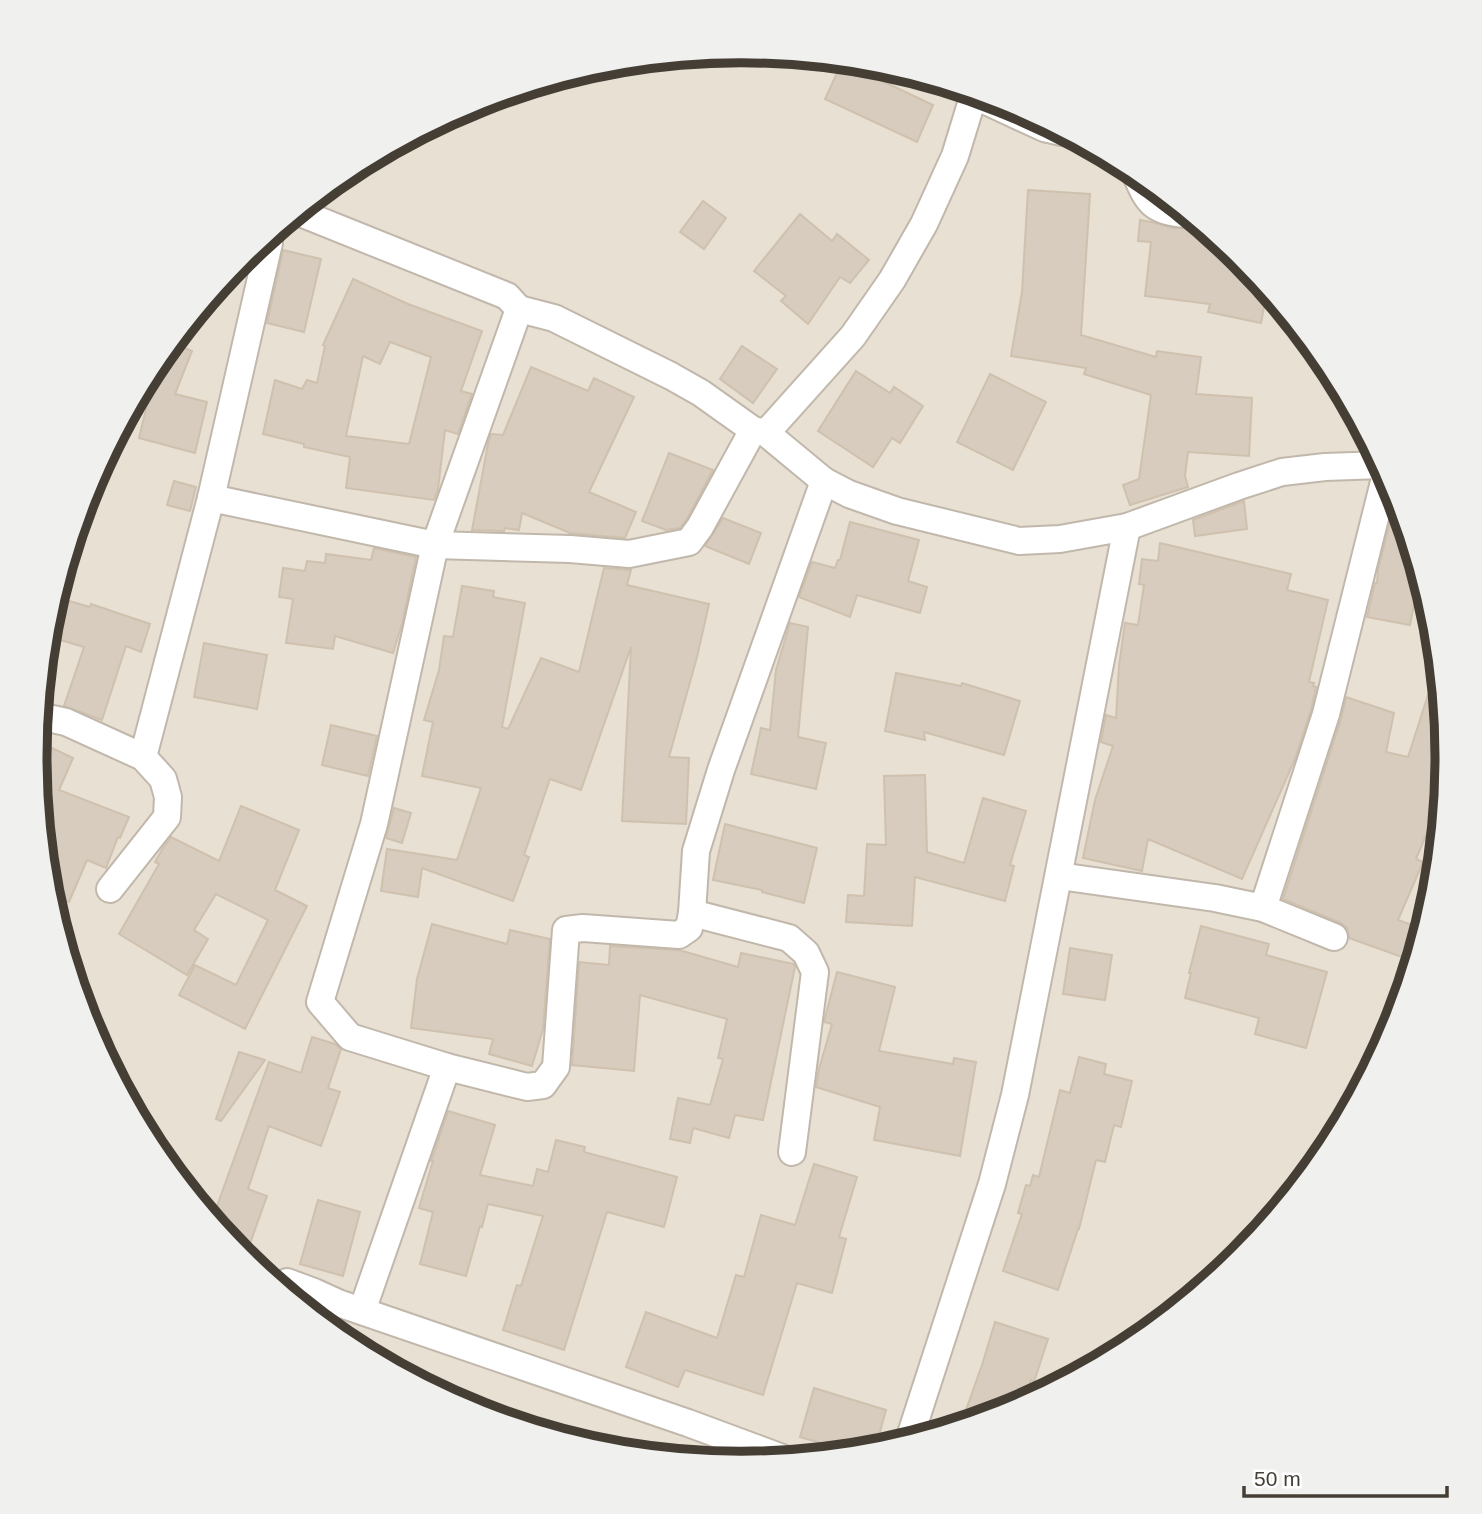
<svg xmlns="http://www.w3.org/2000/svg" width="1482" height="1514" font-family="Helvetica,sans-serif">
<style>
.residential{fill:#e7e0d3}
.building{fill:#d7ccbd;stroke:#cfc1ae;stroke-width:2;fill-rule:evenodd}
.lines{fill:none;stroke-linecap:round;stroke-linejoin:round}
.street-casing{stroke:#c1b8ab;stroke-width:30}
.street{stroke:#fff;stroke-width:26}
.rim{fill:none;stroke:#453e35;stroke-width:9}
</style>
<rect width="100%" height="100%" fill="#f3eee5"/>
<!-- residential -->
<circle class="residential" cx="741" cy="757" r="704"/>
<!-- building -->
<g class="building">
<polygon points="842,62 933,105 917,142 825,99"/>
<polygon points="1028,190 1090,194 1081,335 1156,357 1157,351 1201,357 1196,394 1252,398 1249,456 1188,452 1185,476 1188,487 1130,505 1123,485 1139,479 1151,395 1084,374 1086,368 1011,356 1022,292"/>
<polygon points="703,201 726,218 704,249 680,232"/>
<polygon points="800,214 832,241 837,234 869,260 850,283 840,277 808,324 781,301 786,296 754,271"/>
<polygon points="1140,220 1151,222 1173,228 1205,229 1240,258 1267,291 1261,323 1208,312 1210,304 1145,296 1151,242 1138,241"/>
<polygon points="283,250 321,259 304,332 267,323"/>
<path d="M 353,279 L 408,304 L 482,331 L 461,391 L 472,394 L 458,434 L 445,430 L 438,489 L 434,500 L 346,488 L 350,457 L 304,447 L 304,444 L 263,434 L 275,380 L 302,389 L 307,380 L 317,383 L 325,346 L 323,345 ZM 390,342 L 431,357 L 409,444 L 346,436 L 363,356 L 380,364 Z"/>
<polygon points="172,343 192,351 175,394 207,402 195,453 139,438 153,381 147,378 154,364"/>
<polygon points="742,346 777,369 753,403 720,379"/>
<polygon points="531,367 588,391 594,378 634,397 589,492 636,512 625,538 570,533 522,513 519,530 505,528 504,531 472,530 488,444 491,434 503,435"/>
<polygon points="856,371 890,393 894,387 923,406 900,443 892,438 873,467 818,431"/>
<polygon points="990,374 1046,402 1013,470 957,442"/>
<polygon points="669,453 713,470 687,519 680,528 666,530 642,521"/>
<polygon points="174,481 196,487 190,511 167,505"/>
<polygon points="1396,497 1420,574 1410,625 1367,617 1375,583 1377,583 1378,570"/>
<polygon points="1244,501 1247,529 1195,536 1193,520"/>
<polygon points="723,518 761,533 749,564 705,546"/>
<polygon points="850,522 919,540 908,581 927,587 920,613 857,595 850,617 799,597 812,562 835,568 838,560 840,560"/>
<polygon points="1160,543 1291,574 1287,590 1328,600 1309,682 1314,683 1313,686 1316,687 1311,710 1295,759 1242,879 1148,839 1142,871 1083,858 1095,800 1113,746 1101,742 1106,715 1116,718 1119,666 1125,623 1138,625 1144,585 1139,584 1142,559 1158,561"/>
<polygon points="374,548 416,557 402,624 393,653 335,636 333,649 286,643 293,599 279,597 283,568 305,571 307,561 325,563 326,554 371,560"/>
<polygon points="604,568 631,570 627,585 709,604 697,657 669,757 689,758 686,824 622,821 631,647 581,790 550,779 524,855 529,857 513,901 422,868 418,897 381,891 387,849 457,860 481,788 422,776 433,722 424,720 439,670 444,636 453,637 462,586 494,591 493,597 525,603 502,727 508,729 541,658 579,672"/>
<polygon points="55,597 90,607 91,604 150,624 141,652 126,646 102,720 64,706 84,647 47,636 49,619"/>
<polygon points="790,623 808,627 798,737 826,743 816,789 751,774 761,728 770,730 776,670"/>
<polygon points="204,643 267,655 257,709 194,697"/>
<polygon points="1438,664 1447,757 1443,795 1416,859 1423,862 1398,920 1423,929 1413,961 1349,938 1347,928 1341,923 1283,899 1341,719 1346,697 1394,713 1386,752 1408,757"/>
<polygon points="896,673 961,686 962,683 1020,701 1004,755 924,732 925,740 885,731"/>
<polygon points="331,725 377,736 368,776 322,765"/>
<polygon points="37,741 73,758 59,790 129,817 120,838 118,837 106,868 87,860 69,902 48,894 35,757"/>
<polygon points="925,775 927,852 964,863 983,798 1026,811 1010,865 1014,866 1005,901 915,877 912,926 846,922 848,895 864,896 867,844 886,845 884,776"/>
<polygon points="241,806 299,830 275,890 307,906 245,1029 179,995 195,965 236,985 268,920 216,894 194,930 208,939 187,975 119,934 159,864 155,862 163,848 171,837 219,861"/>
<polygon points="394,808 411,813 402,843 386,838"/>
<polygon points="725,824 817,848 804,903 762,892 762,890 713,880"/>
<polygon points="432,924 507,944 510,930 550,939 543,1029 532,1066 489,1054 493,1039 411,1028 417,979"/>
<polygon points="1201,926 1269,944 1266,955 1327,972 1306,1048 1255,1034 1259,1018 1185,998 1191,973 1189,973"/>
<polygon points="610,946 679,950 738,967 741,953 794,964 795,967 763,1120 735,1115 729,1138 693,1128 690,1143 670,1139 678,1098 710,1105 723,1059 718,1058 727,1019 640,995 634,1071 572,1065 579,962 609,965"/>
<polygon points="1070,948 1112,955 1105,1000 1063,994"/>
<polygon points="837,972 895,987 879,1051 953,1064 954,1058 976,1062 960,1156 874,1140 880,1107 816,1087 819,1069 832,1024 824,1022"/>
<polygon points="312,1037 335,1044 341,1049 328,1088 340,1092 321,1146 269,1126 248,1189 267,1196 248,1249 232,1245 212,1220 269,1062 301,1073"/>
<polygon points="239,1052 265,1060 221,1121 216,1119"/>
<polygon points="1079,1057 1106,1064 1104,1074 1132,1081 1121,1127 1114,1125 1105,1162 1096,1160 1079,1229 1078,1229 1058,1290 1003,1271 1022,1214 1018,1213 1026,1185 1030,1186 1033,1175 1039,1177 1060,1090 1070,1093"/>
<polygon points="448,1111 495,1125 480,1175 533,1186 537,1169 548,1172 556,1140 585,1147 584,1152 677,1177 664,1227 607,1212 564,1350 503,1330 517,1285 521,1286 543,1216 488,1204 482,1227 480,1226 466,1276 420,1264 433,1212 419,1208 433,1161 431,1161 434,1153"/>
<polygon points="814,1164 857,1177 839,1237 846,1239 832,1293 797,1283 763,1395 685,1370 678,1387 626,1367 646,1312 717,1338 736,1275 744,1277 761,1215 795,1225"/>
<polygon points="318,1200 360,1212 343,1276 300,1264"/>
<polygon points="995,1322 1048,1339 1034,1382 1031,1380 1023,1403 1011,1409 961,1424 982,1365"/>
<polygon points="814,1388 886,1410 875,1450 852,1452 800,1437"/>
</g>
<g class="lines">
<!-- street casing -->
<g class="street-casing">
<g id="street">
<polyline points="975,96 1044,128 1062,132"/>
<path d="M 1134,170 C 1147,201 1151,212 1187,214"/>
<polyline points="298,212 507,296 519,309 554,318 671,376 701,393 753,430 766,433 824,481 849,494 897,511 1019,541 1060,539 1127,527 1239,486 1282,472 1325,467 1382,465"/>
<polyline points="519,309 435,545 374,824 320,1002 350,1037 447,1067 527,1087 543,1085 556,1067 566,930 583,928 679,935 689,928 692,913 696,851 721,770 824,481"/>
<polyline points="766,433 853,336 892,280 924,224 955,156 974,94"/>
<polyline points="211,498 435,545 570,549 629,554 689,542 700,527 753,430"/>
<polyline points="39,716 66,722 143,757 163,779 168,797 167,817 110,889"/>
<polyline points="143,757 211,498 269,243 268,236"/>
<polyline points="1059,876 1215,898 1263,908 1334,937"/>
<polyline points="1263,908 1326,714 1386,474"/>
<polyline points="692,913 789,938 806,953 815,972 792,1152"/>
<polyline points="283,1290 287,1282 314,1292 338,1303 688,1423 785,1459"/>
<polyline points="362,1311 447,1067"/>
<polyline points="909,1440 992,1184 1015,1095 1127,527"/>
</g>
</g>
<!-- street -->
<use href="#street" class="street"/>
</g>
<!-- crop -->
<path d="M0 0H1482V1514H0ZM47 757a694 694 0 1 1 1388 0a694 694 0 1 1-1388 0Z" fill="#f0f0ef" fill-rule="evenodd"/>
<path class="rim" d="M47 757a694 694 0 1 1 1388 0a694 694 0 1 1-1388 0Z"/>
<!-- scale -->
<path d="M1244 1486v10h203v-10" fill="none" stroke="#453e35" stroke-width="3.5"/>
<text x="1254" y="1486" font-size="21" fill="#453e35" stroke="#ffffff" stroke-width="5" paint-order="stroke">50 m</text>
</svg>
